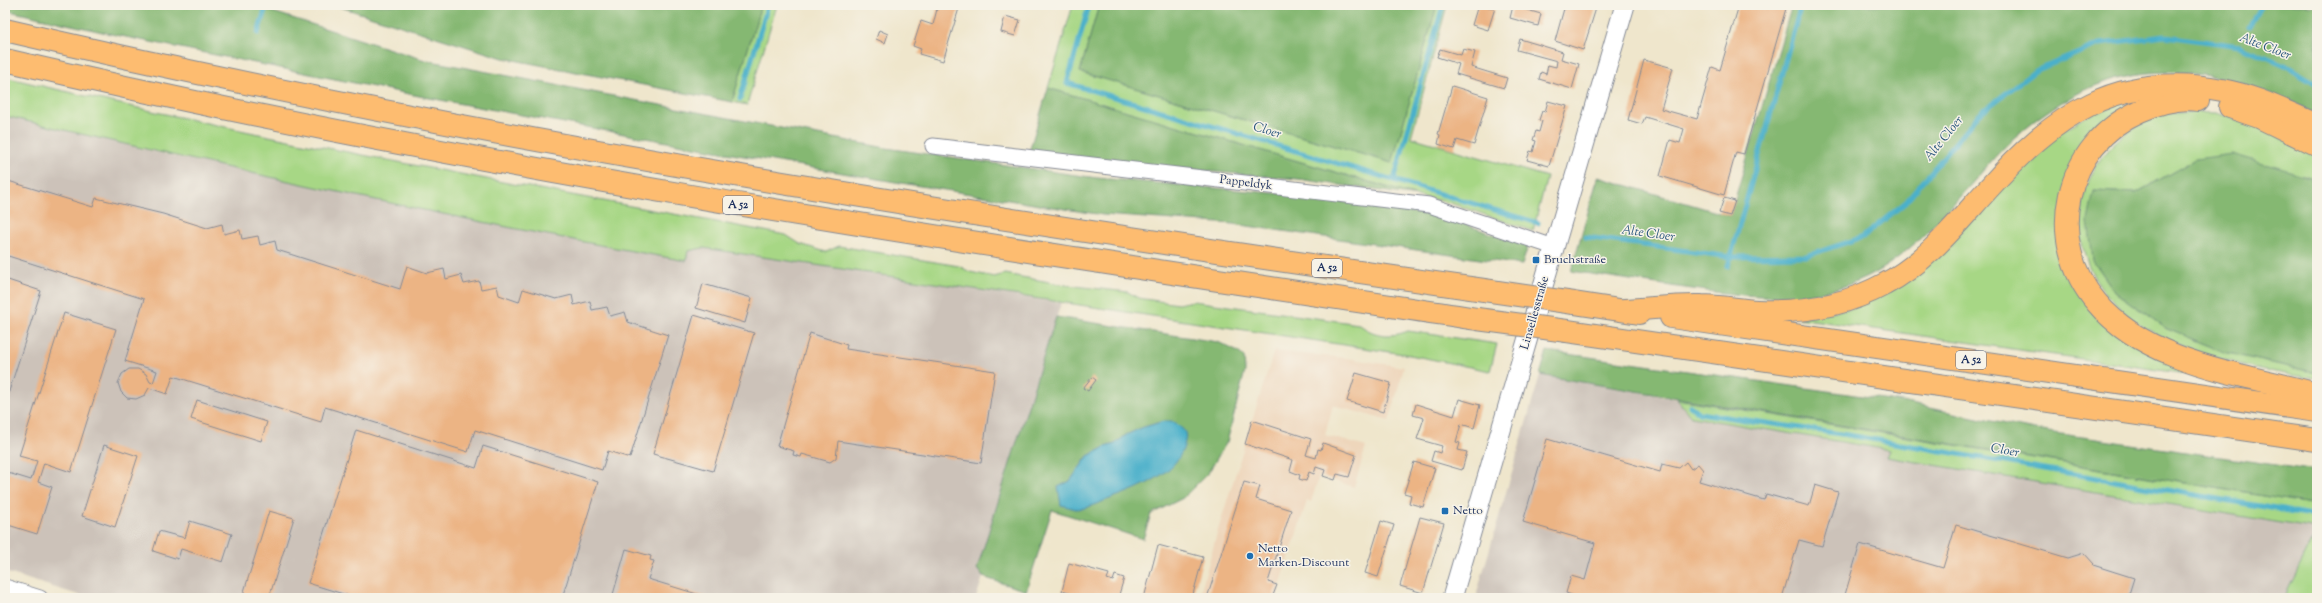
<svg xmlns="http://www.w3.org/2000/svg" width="2322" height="603" font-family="'Sorts Mill Goudy',serif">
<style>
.built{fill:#eed6bb}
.industrial{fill:#ccc2b9}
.green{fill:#a7d785;stroke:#618372}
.forest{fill:#85b872;stroke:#507468;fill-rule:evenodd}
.water{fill:#4bb0ca;stroke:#337094}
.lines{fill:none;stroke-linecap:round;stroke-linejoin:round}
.stream{stroke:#4bb0ca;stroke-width:5}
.building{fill:#ecb484}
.minor-casing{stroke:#858a95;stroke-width:17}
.tertiary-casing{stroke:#858a95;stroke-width:21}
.motorway-casing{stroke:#858a95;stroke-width:24}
.minor{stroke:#fff;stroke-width:15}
.tertiary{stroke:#fff;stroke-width:19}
.motorway{stroke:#fdbc70;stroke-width:22}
.motorway-bridge-casing{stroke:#858a95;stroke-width:24;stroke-linecap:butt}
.motorway-bridge{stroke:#fdbc70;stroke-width:22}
.poi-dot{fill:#1f6fb2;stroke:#f7f3e8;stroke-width:1.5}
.labels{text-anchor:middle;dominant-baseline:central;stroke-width:3;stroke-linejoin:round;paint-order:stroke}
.shield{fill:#f7f3e8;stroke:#5d6a87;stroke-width:1}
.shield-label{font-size:11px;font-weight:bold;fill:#1b2f5e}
.street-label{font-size:12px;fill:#1b2f5e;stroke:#f7f3e8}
.poi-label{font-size:12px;fill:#1b2f5e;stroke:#f7f3e8;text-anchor:start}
.water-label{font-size:13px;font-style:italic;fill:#29567e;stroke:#f7f3e8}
</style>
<rect width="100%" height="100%" fill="#f7f3e8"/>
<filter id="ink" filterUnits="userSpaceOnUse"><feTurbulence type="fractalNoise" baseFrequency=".025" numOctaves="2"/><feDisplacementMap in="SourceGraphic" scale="8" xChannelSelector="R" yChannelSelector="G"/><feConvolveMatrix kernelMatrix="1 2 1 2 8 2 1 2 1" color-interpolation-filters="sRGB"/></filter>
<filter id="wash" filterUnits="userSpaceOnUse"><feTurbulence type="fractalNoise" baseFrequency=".012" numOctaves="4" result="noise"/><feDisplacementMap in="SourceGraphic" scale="16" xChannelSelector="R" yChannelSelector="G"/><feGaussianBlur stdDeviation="0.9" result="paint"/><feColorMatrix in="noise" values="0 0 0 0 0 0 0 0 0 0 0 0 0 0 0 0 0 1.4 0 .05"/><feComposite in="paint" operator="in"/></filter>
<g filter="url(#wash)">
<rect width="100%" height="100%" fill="#efe6cc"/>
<!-- built -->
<polygon class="built" points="1274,351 1346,358 1404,367 1389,421 1333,405 1325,435 1366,447 1354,487 1319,476 1311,502 1307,501 1276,598 1199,598 1218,530"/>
<!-- industrial -->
<g class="industrial">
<polygon points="5,116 180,158 582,242 686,260 688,251 703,248 1061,303 977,569 983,577 976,598 88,598 5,572"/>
<polygon points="1540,375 1677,399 1691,417 1889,450 1887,457 2317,529 2317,531 2284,598 1478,598 1477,593"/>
</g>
<!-- green -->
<g class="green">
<polygon points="761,5 777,5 747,105 732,102"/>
<polygon points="1073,5 1099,5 1080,72 1392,163 1437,5 1447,5 1411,137 1547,177 1533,231 1450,203 1417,196 1048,88"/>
<path d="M 5,77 C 263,140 525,186 786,235 L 800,244 L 826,252 L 839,246 L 959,266 L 970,272 L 994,277 L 1005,274 L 1066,285 L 1128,292 L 1138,298 L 1178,304 L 1193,301 L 1359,324 C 1373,336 1391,338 1408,331 L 1497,344 L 1490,371 L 1410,355 L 703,248 L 688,251 L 686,261 C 458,220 231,170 5,116 Z"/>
<polygon points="2149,100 2065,191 2086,302 2207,377 1798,318 1852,308 2051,137 2112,102"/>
<path d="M 2187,112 L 2216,113 L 2252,124 L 2317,155 L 2317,179 L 2305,175 L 2196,159 L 2136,193 L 2094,191 L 2093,260 L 2115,292 L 2167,329 L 2227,353 L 2317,373 L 2317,379 C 2260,371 2181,354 2134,320 C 2116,307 2096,285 2088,264 C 2070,220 2084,167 2120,138 C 2131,129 2146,119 2160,115 C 2168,113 2178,113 2187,112 Z"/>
<polygon points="1677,399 2317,505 2317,529 1886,457 1889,450 1691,417"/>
<polygon points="2317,531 2317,598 2284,598"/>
</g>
<!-- forest -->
<g class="forest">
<polygon points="5,5 251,5 425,60 886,148 1097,178 1296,195 1392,209 1446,218 1528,246 1522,265 1233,224 1103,215 901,183 732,154 424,97 111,34 5,10"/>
<polygon points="334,5 761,5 732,102 503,58"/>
<polygon points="1099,5 1437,5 1392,163 1080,72"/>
<path d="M 1792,5 L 2317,5 L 2317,114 C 2205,60 2114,49 2015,137 C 1997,153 1981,174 1964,192 C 1931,229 1897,268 1848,285 C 1791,304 1736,295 1678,287 C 1642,282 1606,276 1571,271 L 1598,177 L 1730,216 Z"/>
<polygon points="1048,88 1417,196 1298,179 1099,162 1029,152"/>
<polygon points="2232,154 2317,179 2317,373 2227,353 2167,329 2115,292 2093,260 2088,221 2094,191 2136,193 2196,159"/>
<path d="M 1056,317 L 1218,342 L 1238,352 L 1244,357 L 1245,371 L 1227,442 L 1208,473 L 1183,498 L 1151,514 L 1143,539 L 1052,510 L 1026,591 L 983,577 L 977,569 ZM 1164,421 L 1076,509 L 1058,488 L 1070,481 L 1088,456 L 1105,447 L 1115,444 L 1126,435 L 1141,428 Z"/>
<polygon points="1547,351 1897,401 2034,430 2317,471 2317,505 1540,375"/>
</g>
<!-- water -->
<path class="water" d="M 1164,421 L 1172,421 C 1175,424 1182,427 1184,431 C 1187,435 1185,441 1184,446 C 1175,481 1117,495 1086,508 L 1076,509 L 1061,505 L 1058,487 L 1070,481 L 1088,456 L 1105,447 L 1115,444 L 1126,435 L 1141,428 Z"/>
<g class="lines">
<!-- stream -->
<g class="stream">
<polyline points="1089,5 1067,83 1538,223"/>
<polyline points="2249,27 2261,5"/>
<polyline points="258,33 265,10"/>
<polyline points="740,99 768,5"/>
<polyline points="1394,180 1443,5"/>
<polyline points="1585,237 1731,257 1806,256 1863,237 1906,202 1979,114 2035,71 2100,44 2165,36 2240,46 2285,65 2317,84"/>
<polyline points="1728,266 1801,5"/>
<polyline points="1690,406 1699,413 1854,436 2317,516"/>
</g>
</g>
<g id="blocks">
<!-- building -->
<g class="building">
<polygon points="934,5 960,5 943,61 919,54 921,49 913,46 921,21 933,25 937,9 933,8"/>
<polygon points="1478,5 1495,8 1488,30 1472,25"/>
<polygon points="1565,5 1597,5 1583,50 1555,41"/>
<polygon points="1739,5 1787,5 1744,154 1736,152 1724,195 1660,176 1670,140 1680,143 1684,129 1645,117 1642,124 1628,120 1644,60 1673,68 1661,109 1697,119 1712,67 1720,70"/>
<polygon points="1513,6 1541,14 1538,26 1510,18"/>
<polygon points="1005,16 1020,20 1015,36 1001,32"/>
<polygon points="879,30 888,34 885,43 876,39"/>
<polygon points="1520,39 1563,52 1561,59 1579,64 1572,89 1539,79 1541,72 1546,74 1548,65 1556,67 1557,61 1517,50"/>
<polygon points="1440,49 1461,55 1463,49 1475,52 1471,67 1507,78 1504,88 1456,74 1459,64 1437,57"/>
<polygon points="1452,86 1488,97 1474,145 1457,140 1454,149 1438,144 1440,135 1438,134"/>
<polygon points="1548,101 1567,106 1549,166 1527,160 1530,151 1533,152 1536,141 1533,140 1536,131 1539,132 1542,121 1539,120 1542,111 1545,112"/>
<polygon points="5,180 93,207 96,198 163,214 207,228 222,224 224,234 240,230 242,239 258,236 260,245 275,241 277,250 400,289 407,266 427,273 444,269 446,279 461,275 464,284 479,281 481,289 497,286 499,295 519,302 523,289 556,299 572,295 574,305 590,301 592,310 607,307 610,316 625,312 628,322 668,335 630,458 608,451 602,470 475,430 468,452 325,407 321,422 173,376 167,394 149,388 145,395 136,399 127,398 121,392 118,383 122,374 129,369 138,369 146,374 150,382 153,383 157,371 125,361 144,299 5,255"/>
<polygon points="1724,198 1735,201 1730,216 1719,213"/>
<polygon points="5,279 41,291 5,404"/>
<polygon points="703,284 752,298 745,323 696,308"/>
<polygon points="64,313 116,329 71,472 44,463 38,482 52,487 37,534 5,524 5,472 31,480 37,461 19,456"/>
<polygon points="694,315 754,333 713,471 653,454"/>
<polygon points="810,333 847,345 846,349 995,371 981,463 838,441 836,458 830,462 802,454 801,457 793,455 794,451 777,446"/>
<polygon points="1356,373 1391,383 1383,412 1347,401"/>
<polygon points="1092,377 1096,380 1088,391 1083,388"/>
<polygon points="1459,399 1480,405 1474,428 1461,424 1456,442 1460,443 1458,450 1467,452 1462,470 1431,461 1434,451 1440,453 1442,446 1417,439 1424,418 1413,415 1416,404 1454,416"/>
<polygon points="197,400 267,422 261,441 191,419"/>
<polygon points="1252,420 1311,439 1306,455 1316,458 1318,449 1321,450 1323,443 1356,455 1349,477 1337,474 1335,480 1323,476 1325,470 1316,467 1314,474 1309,472 1306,481 1299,479 1300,475 1290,471 1293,460 1245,444"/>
<polygon points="356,430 476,468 483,446 598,482 562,598 356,598 308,583"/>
<polygon points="1547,439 1660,472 1662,464 1679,468 1686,462 1691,469 1698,464 1703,470 1699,481 1764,500 1766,494 1809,506 1815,485 1838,492 1822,546 1799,540 1782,598 1580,598 1566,593 1571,576 1585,580 1595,543 1523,522"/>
<polygon points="104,445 138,456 115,527 82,516"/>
<polygon points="1414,462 1435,468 1423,507 1409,503 1411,495 1404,493"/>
<polygon points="1244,482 1260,486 1256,499 1291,510 1268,582 1277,585 1272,598 1207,598"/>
<polygon points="269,511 294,518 269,598 242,598"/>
<polygon points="1420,517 1444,523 1423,593 1400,586"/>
<polygon points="190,521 232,534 223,562 181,549 178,559 153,551 159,531 185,538"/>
<polygon points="1381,521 1394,525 1378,577 1365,573"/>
<polygon points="1956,525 2068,558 2084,553 2094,564 2093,565 2134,578 2129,594 2140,598 1844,598 1860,544 1943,568"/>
<polygon points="1158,545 1203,557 1192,598 1144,598"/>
<polygon points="626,549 651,556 650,560 654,561 648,579 710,598 612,598"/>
<polygon points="1069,563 1109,574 1107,579 1113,581 1115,575 1124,578 1118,598 1086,598 1062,591"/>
</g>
</g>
</g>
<g filter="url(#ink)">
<use href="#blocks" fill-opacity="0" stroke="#858a95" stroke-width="1"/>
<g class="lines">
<!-- minor casing -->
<g class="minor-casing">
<g id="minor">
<polyline points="933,146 1429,205 1554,247"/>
<polyline points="5,587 40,598"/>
</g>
</g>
<!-- tertiary casing -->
<g class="tertiary-casing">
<polyline id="tertiary" points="1452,598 1625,5"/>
</g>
<!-- motorway casing -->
<g class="motorway-casing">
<g id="motorway">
<path d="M 5,30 C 493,144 988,219 1484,290"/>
<path d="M 5,60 C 491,173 984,245 1477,319"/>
<path d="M 2198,100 C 2178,97 2158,103 2140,111 C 2064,144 2043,241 2097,303 C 2148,364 2245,374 2317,394"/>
<polyline points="2230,107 2259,117 2317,145"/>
<polyline points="1574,303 1639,313"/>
<path d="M 1625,310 C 1650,309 1677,305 1702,306 C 1721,306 1739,310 1757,311 C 1801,313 1845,306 1885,284 C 1926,263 1957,223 1988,189 C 2054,115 2118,70 2222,90 C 2255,96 2286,112 2317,125"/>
<polyline points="1671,317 2317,411"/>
<polyline points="1567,331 2317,440"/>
</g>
</g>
<!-- minor -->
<use href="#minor" class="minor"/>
<!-- tertiary -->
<use href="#tertiary" class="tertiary"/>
<!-- motorway -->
<use href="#motorway" class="motorway"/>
<!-- motorway-bridge casing -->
<g class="motorway-bridge-casing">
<g id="motorway-bridge">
<polyline points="1484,290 1574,303"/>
<polyline points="1477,319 1567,331"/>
</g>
</g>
<!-- motorway-bridge -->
<use href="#motorway-bridge" class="motorway-bridge"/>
</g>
</g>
<!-- markers -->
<g class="poi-dot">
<rect x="1532" y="256" width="8" height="8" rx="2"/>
<rect x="1441" y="507" width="8" height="8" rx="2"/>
<circle cx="1250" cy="556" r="4"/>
</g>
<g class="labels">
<!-- shield labels -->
<g class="shield">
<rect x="723" y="196" width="30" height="18" rx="3"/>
<rect x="1312" y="259" width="30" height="18" rx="3"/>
<rect x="1956" y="351" width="30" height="18" rx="3"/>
</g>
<g class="shield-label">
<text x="738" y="205">A 52</text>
<text x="1327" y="268">A 52</text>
<text x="1971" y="360">A 52</text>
</g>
<!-- street labels -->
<g class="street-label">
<text transform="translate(1246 183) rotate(7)">Pappeldyk</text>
<text transform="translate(1535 313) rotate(-74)">Linsellesstraße</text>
</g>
<!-- poi labels -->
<g class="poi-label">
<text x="1544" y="260">Bruchstraße</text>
<text x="1453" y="511">Netto</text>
<text x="1258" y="549">Netto<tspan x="1258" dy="14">Marken-Discount</tspan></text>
</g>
<!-- water labels -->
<g class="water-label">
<text transform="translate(2265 47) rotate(21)">Alte Cloer</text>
<text transform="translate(1267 131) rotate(17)">Cloer</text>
<text transform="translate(1944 139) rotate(-51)">Alte Cloer</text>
<text transform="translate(1648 234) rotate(8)">Alte Cloer</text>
<text transform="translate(2005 451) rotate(10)">Cloer</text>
</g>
</g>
<!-- margin -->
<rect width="2322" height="603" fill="none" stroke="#f7f3e8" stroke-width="20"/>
</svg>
